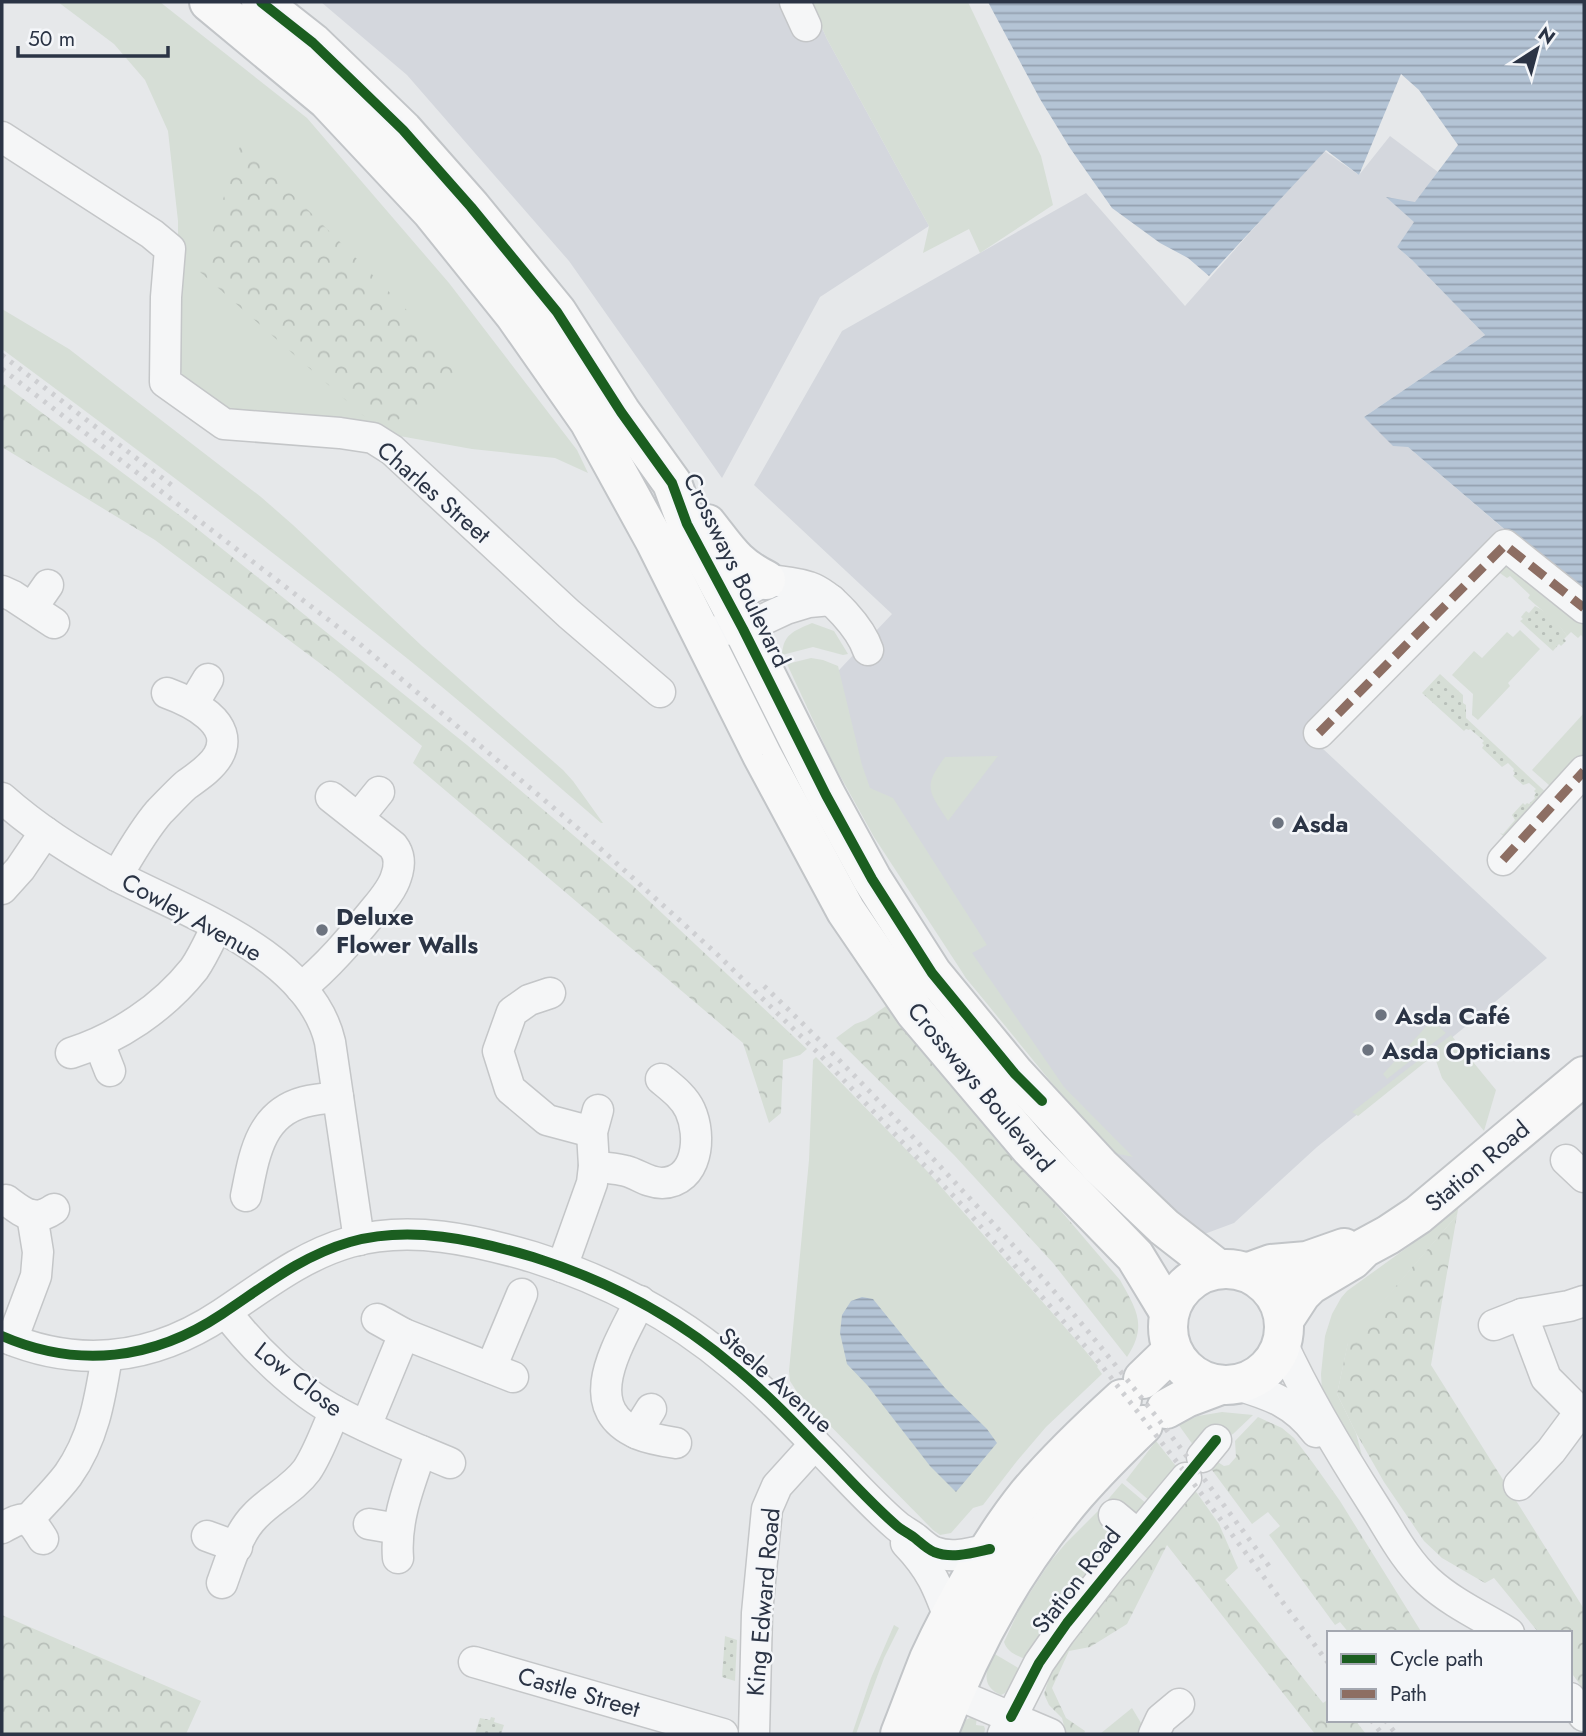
<svg xmlns="http://www.w3.org/2000/svg" width="1586" height="1736" font-family="Jost,sans-serif">
<style>
.built{fill:#d4d7dd}
.grass{fill:#d6ded6}
.forest{fill:url(#forest-crowns)}
.garden{fill:url(#garden-dots)}
.water{fill:url(#water-rules)}
.lines{fill:none;stroke-linecap:round;stroke-linejoin:round}
.minor-casing{stroke:#c4c6c8;stroke-width:33}
.major-casing{stroke:#c2c5c8;stroke-width:42}
.minor{stroke:#f5f6f7;stroke-width:30}
.major{stroke:#f8f8f8;stroke-width:38}
.rail{stroke:#cecfd2;stroke-width:5;stroke-dasharray:3.5 7;stroke-linecap:butt}
.quiet{stroke:#8d6e63;stroke-width:9;stroke-dasharray:18 9;stroke-linecap:butt}
.cycleway-casing{stroke:#f4f6f9;stroke-width:15}
.cycleway{stroke:#1b5e20;stroke-width:10}
.poi-dot{fill:#6c737f;stroke:#f4f6f9;stroke-width:2.5}
.labels{text-anchor:middle;dominant-baseline:central;stroke-width:5;stroke-linejoin:round;paint-order:stroke}
.street-label{font-size:24px;fill:#2b3445;stroke:#f4f6f9}
.poi-label{font-size:24px;font-weight:bold;fill:#2b3445;stroke:#f4f6f9;text-anchor:start}
</style>
<defs>
<pattern id="forest-crowns" width="20" height="18" patternUnits="userSpaceOnUse" patternTransform="scale(1.75)"><rect width="20" height="18" fill="#d6ded6"/><path d="M2 6a3 3 0 1 1 6 0M12 15a3 3 0 1 1 6 0" fill="none" stroke="#b8bfb9"/></pattern>
<pattern id="garden-dots" width="8" height="8" patternUnits="userSpaceOnUse" patternTransform="scale(1.75)"><rect width="8" height="8" fill="#d6ded6"/><path d="M2 2h.1M6 6h.1" fill="none" stroke="#b8bfb9" stroke-width="1.8" stroke-linecap="round"/></pattern>
<pattern id="water-rules" width="6" height="5" patternUnits="userSpaceOnUse" patternTransform="scale(1.75)"><rect width="6" height="5" fill="#b4c4d5"/><path d="M0 2.5h6" fill="none" stroke="#93a0af"/></pattern>
</defs>
<rect width="100%" height="100%" fill="#e6e8ea"/>
<!-- built -->
<g class="built">
<polygon points="321,2 810,2 827,39 929,226 820,297 722,478 569,261 407,75"/>
<polygon points="1390,136 1438,172 1415,203 1388,198 1415,222 1397,247 1412,260 1485,335 1364,417 1408,447 1505,530 1306,733 1547,958 1476,1018 1317,1147 1234,1223 1191,1239 966,978 807,707 807,704 892,614 754,485 842,331 1086,193 1185,306 1323,150 1359,175"/>
</g>
<!-- grass -->
<g class="grass">
<polygon points="58,2 160,2 307,118 449,283 577,450 588,473 555,458 472,449 394,435 230,421 193,395 178,366 178,221 168,131 145,80 114,44"/>
<polygon points="810,2 968,2 1041,156 1053,205 980,253 969,229 923,253 929,226 827,39"/>
<path d="M 2,309 L 69,349 L 261,497 L 293,525 L 422,646 L 563,770 L 573,781 L 603,823 L 601,823 C 526,758 452,693 374,632 C 252,535 127,442 2,349 Z"/>
<path d="M 1505,557 L 1584,623 L 1584,638 L 1581,635 L 1578,638 L 1571,632 L 1567,636 C 1555,619 1542,611 1528,598 L 1530,595 L 1510,576 L 1507,578 L 1494,569 Z"/>
<path d="M 812,623 L 834,631 L 848,654 L 843,655 L 813,647 L 782,655 C 783,634 794,631 812,623 Z"/>
<polygon points="1520,630 1540,649 1508,683 1510,686 1478,720 1472,715 1473,694 1452,675 1474,651 1482,658 1507,632 1513,637"/>
<polygon points="811,658 823,660 838,666 862,765 870,788 893,798 987,945 972,953 1064,1087 1133,1157 1114,1153 1051,1082 966,978 874,837 833,763 787,664"/>
<polygon points="1584,713 1584,764 1558,793 1532,770"/>
<path d="M 998,756 L 948,821 C 929,791 922,788 945,757 Z"/>
<polygon points="1432,1020 1446,1033 1387,1079 1383,1074"/>
<polygon points="1451,1035 1496,1090 1484,1131 1442,1078 1434,1055 1358,1116 1352,1112"/>
<polygon points="816,1057 927,1171 1077,1341 1098,1366 1097,1367 1102,1374 1046,1427 1017,1461 983,1505 973,1508 951,1533 940,1535 933,1530 797,1392 790,1381 789,1371 809,1160 813,1060"/>
<polygon points="1459,1204 1457,1215 1348,1343 1337,1394 1356,1433 1363,1460 1328,1406 1322,1392 1321,1374 1325,1336 1332,1314 1341,1298 1347,1291 1412,1244 1418,1236"/>
<polygon points="1222,1412 1253,1415 1233,1434 1196,1449 1178,1424 1198,1416"/>
<polygon points="1156,1441 1179,1470 1150,1501 1126,1480"/>
<path d="M 1122,1483 L 1147,1504 L 1141,1511 L 1134,1512 L 1110,1530 L 1114,1538 L 1108,1549 L 1025,1659 C 1016,1655 1007,1652 1004,1642 L 1020,1608 L 1050,1562 L 1066,1543 L 1099,1510 Z"/>
<polygon points="894,1625 899,1628 884,1658 856,1734 852,1734 871,1678"/>
<path d="M 993,1653 L 1020,1669 L 1005,1693 L 1001,1695 C 980,1686 986,1670 993,1653 Z"/>
<polygon points="1132,1708 1144,1728 1144,1734 1100,1734"/>
<path d="M 977,1716 L 976,1725 L 984,1726 L 985,1729 L 984,1734 L 950,1734 C 957,1725 965,1718 977,1716 Z"/>
</g>
<!-- forest -->
<g class="forest">
<polygon points="241,143 359,261 464,369 382,432 200,272"/>
<polygon points="2,383 190,523 467,745 632,885 807,1049 800,1055 783,1060 781,1113 769,1123 743,1043 413,763 422,746 333,673 155,540 2,447"/>
<path d="M 886,1006 L 1120,1280 C 1136,1309 1148,1325 1127,1357 L 1053,1263 L 954,1155 L 836,1038 L 855,1024 L 866,1020 Z"/>
<polygon points="1457,1215 1431,1365 1584,1609 1584,1690 1570,1671 1570,1633 1539,1633 1494,1578 1485,1583 1442,1558 1424,1541 1384,1482 1356,1433 1337,1394 1348,1342"/>
<polygon points="1258,1417 1282,1428 1294,1438 1313,1463 1340,1501 1422,1633 1349,1633 1340,1622 1335,1625 1269,1535 1280,1526 1268,1512 1252,1524 1206,1462 1213,1459 1224,1466 1229,1465 1236,1457 1235,1441"/>
<polygon points="1192,1486 1219,1524 1238,1568 1225,1580 1323,1703 1329,1699 1329,1720 1355,1720 1366,1734 1315,1734 1167,1545 1127,1624 1090,1647 1069,1651 1052,1688 1066,1718 1085,1731 1084,1734 1066,1734 1062,1718 1049,1705 1044,1694 1050,1675 1070,1639"/>
<polygon points="2,1615 201,1701 186,1734 2,1734"/>
</g>
<!-- garden -->
<g class="garden">
<path d="M 1535,606 C 1549,613 1558,623 1567,636 L 1564,639 L 1566,641 L 1561,646 L 1559,644 L 1553,651 L 1520,621 L 1523,619 L 1521,617 L 1526,611 L 1529,613 Z"/>
<polygon points="1440,674 1463,695 1463,703 1466,705 1466,718 1552,798 1512,844 1500,833 1503,834 1515,820 1512,815 1523,803 1525,805 1527,803 1529,804 1535,798 1534,796 1536,793 1534,791 1536,789 1529,783 1523,785 1513,776 1515,773 1513,771 1514,769 1508,763 1502,767 1482,748 1484,745 1482,743 1484,741 1470,729 1469,730 1466,729 1464,731 1422,693"/>
<polygon points="725,1636 737,1640 735,1681 722,1677"/>
<polygon points="491,1717 495,1718 494,1722 504,1725 501,1734 475,1734 480,1718 490,1720"/>
</g>
<!-- water -->
<g class="water">
<polygon points="988,2 1584,2 1584,597 1408,447 1393,446 1364,417 1485,335 1412,260 1397,247 1414,222 1386,197 1415,202 1458,145 1419,90 1401,74 1359,175 1326,150 1209,276 1188,258 1160,243 1112,208 1070,148 1040,99"/>
<polygon points="862,1297 873,1299 945,1388 987,1429 997,1443 956,1492 930,1466 868,1386 847,1364 840,1333 842,1315 851,1301"/>
</g>
<g class="lines">
<!-- minor casing -->
<g class="minor-casing">
<g id="minor">
<polyline points="795,2 806,26"/>
<polyline points="2,137 152,234 170,249 166,297 165,382 224,424 340,433 373,438 392,450 569,614 660,692"/>
<path d="M 748,590 L 766,580 C 780,581 796,583 809,587 C 832,595 861,629 868,650"/>
<polyline points="2,591 13,596 54,623"/>
<polyline points="32,608 48,585"/>
<polyline points="721,630 743,629 786,609 809,602 831,600"/>
<polyline points="193,704 208,679"/>
<polyline points="1319,733 1505,545 1584,608"/>
<path d="M 2,798 C 37,829 76,854 117,876 C 188,913 310,955 330,1042 L 359,1240"/>
<polyline points="358,818 379,792"/>
<polyline points="1503,860 1584,771"/>
<path d="M 117,876 C 130,854 142,832 159,812 C 168,803 177,793 186,785 C 197,777 211,768 218,756 C 237,723 189,701 167,693"/>
<polyline points="2,889 20,869 45,832"/>
<path d="M 301,988 C 328,966 350,940 372,913 C 381,902 392,890 396,877 C 400,866 400,855 393,846 L 331,797"/>
<polyline points="550,993 529,1000 512,1012 498,1051 510,1089 547,1120 592,1132"/>
<polyline points="99,1043 110,1071"/>
<path d="M 71,1053 C 118,1038 163,1008 194,969 C 203,956 210,940 217,926"/>
<polyline points="1566,1160 1584,1177"/>
<path d="M 594,1166 C 604,1168 616,1168 626,1171 C 638,1174 648,1183 662,1183 C 698,1182 702,1136 690,1110 C 684,1097 672,1088 661,1079"/>
<path d="M 246,1196 C 254,1157 259,1114 304,1102 C 315,1099 327,1098 338,1097"/>
<path d="M 6,1200 C 24,1213 34,1223 54,1209"/>
<polyline points="562,1267 592,1183 594,1166 592,1132 598,1110"/>
<path d="M 640,1301 C 620,1343 576,1407 638,1434 C 650,1439 663,1441 676,1443"/>
<path d="M 226,1312 C 253,1348 297,1391 337,1412 C 374,1432 412,1447 450,1463"/>
<polyline points="377,1319 404,1334 513,1377"/>
<polyline points="1494,1325 1522,1314"/>
<path d="M 2,1336 C 78,1369 153,1360 222,1314 C 263,1287 301,1256 350,1242 C 410,1225 475,1240 533,1257 C 606,1280 673,1315 731,1364 C 762,1389 790,1418 817,1446 C 844,1473 869,1502 897,1526 C 903,1531 910,1534 916,1539 C 922,1544 927,1549 934,1552 C 952,1559 972,1553 990,1549"/>
<polyline points="12,1340 36,1276 38,1252 32,1215"/>
<path d="M 1282,1343 C 1308,1400 1341,1454 1375,1507 C 1391,1532 1405,1560 1428,1581 C 1452,1603 1481,1616 1509,1633"/>
<polyline points="491,1368 522,1294"/>
<path d="M 1237,1385 C 1271,1395 1294,1403 1316,1432"/>
<polyline points="366,1426 404,1334"/>
<polyline points="636,1433 651,1409"/>
<polyline points="1202,1457 1216,1440"/>
<polyline points="1519,1485 1551,1451 1580,1412 1546,1378 1522,1314 1569,1306 1584,1301"/>
<polyline points="1114,1515 1138,1535"/>
<path d="M 28,1520 C 41,1505 56,1491 68,1475 C 94,1438 100,1399 107,1356"/>
<polyline points="369,1524 398,1529"/>
<path d="M 2,1528 C 26,1515 28,1515 43,1539"/>
<polyline points="207,1536 237,1547"/>
<path d="M 906,1543 C 931,1569 938,1587 950,1620"/>
<path d="M 398,1558 C 395,1520 409,1486 421,1451"/>
<path d="M 222,1583 C 230,1561 238,1533 255,1516 C 271,1499 293,1489 307,1470 C 319,1452 326,1430 335,1411"/>
<polyline points="474,1662 723,1734"/>
<polyline points="954,1693 1050,1734"/>
<polyline points="1570,1698 1584,1716"/>
<polyline points="754,1734 757,1613 767,1509 777,1486 815,1444"/>
<polyline points="1003,1734 1039,1663 1060,1633 1108,1571 1186,1478"/>
<polyline points="1154,1734 1161,1719 1179,1704"/>
</g>
</g>
<!-- major casing -->
<g class="major-casing">
<g id="major">
<polyline points="209,2 327,100 432,212 514,314 589,421 655,541 762,755 846,911 915,1012 1030,1148 1135,1256 1169,1312"/>
<polyline points="261,2 313,43 403,130 471,207 557,312 621,412 672,483 687,524 743,629 826,795 872,879 932,973 1015,1074 1100,1166 1164,1227 1218,1269"/>
<path d="M 707,524 C 727,549 735,565 766,580"/>
<circle cx="1226" cy="1327" r="58"/>
<polyline points="1249,1272 1271,1264 1307,1261 1344,1248"/>
<polyline points="1284,1320 1301,1294 1310,1285 1352,1260 1364,1248 1388,1235 1418,1215 1584,1076"/>
<polyline points="1143,1379 1172,1351"/>
<polyline points="1166,1409 1186,1398 1218,1386"/>
<path d="M 900,1734 C 910,1709 919,1684 929,1659 C 954,1605 991,1540 1028,1494 C 1057,1459 1089,1429 1122,1399"/>
<path d="M 938,1734 C 970,1648 1016,1564 1076,1494 C 1097,1470 1120,1447 1143,1425"/>
</g>
</g>
<!-- minor -->
<use href="#minor" class="minor"/>
<!-- major -->
<use href="#major" class="major"/>
<!-- rail -->
<g class="rail">
<polyline points="2,355 174,487"/>
<polyline points="2,369 360,644 581,831 718,955 819,1054 962,1205 1098,1361 1194,1484 1329,1664"/>
<path d="M 764,986 C 832,1051 897,1119 960,1188 C 1010,1241 1059,1295 1104,1351 C 1161,1421 1215,1493 1269,1566"/>
<polyline points="1371,1720 1382,1734"/>
<polyline points="1385,1720 1396,1734"/>
</g>
<!-- quiet -->
<g class="quiet">
<polyline points="1319,733 1505,545 1584,608"/>
<polyline points="1503,860 1584,771"/>
</g>
<!-- cycleway casing -->
<g class="cycleway-casing">
<g id="cycleway">
<polyline points="261,2 313,43 403,130 471,207 557,312 621,412 672,483 687,524 743,629 826,795 872,879 932,973 1015,1074 1042,1101"/>
<path d="M 2,1336 C 78,1369 153,1360 222,1314 C 263,1287 301,1256 350,1242 C 410,1225 475,1240 533,1257 C 606,1280 673,1315 731,1364 C 762,1389 790,1418 817,1446 C 844,1473 869,1502 897,1526 C 903,1531 910,1534 916,1539 C 922,1544 927,1549 934,1552 C 952,1559 972,1553 990,1549"/>
<polyline points="1011,1717 1039,1663 1067,1623 1216,1440"/>
</g>
</g>
<!-- cycleway -->
<use href="#cycleway" class="cycleway"/>
</g>
<!-- markers -->
<g class="poi-dot">
<circle cx="1278" cy="823" r="7"/>
<circle cx="322" cy="930" r="7"/>
<circle cx="1381" cy="1015" r="7"/>
<circle cx="1368" cy="1050" r="7"/>
</g>
<g class="labels">
<!-- street labels -->
<g class="street-label">
<text transform="translate(434 492) rotate(41)">Charles Street</text>
<text transform="translate(737 570) rotate(64)">Crossways Boulevard</text>
<text transform="translate(192 917) rotate(29)">Cowley Avenue</text>
<text transform="translate(981 1087) rotate(50)">Crossways Boulevard</text>
<text transform="translate(1477 1166) rotate(-40)">Station Road</text>
<text transform="translate(299 1379) rotate(38)">Low Close</text>
<text transform="translate(776 1380) rotate(42)">Steele Avenue</text>
<text transform="translate(1076 1580) rotate(-52)">Station Road</text>
<text transform="translate(763 1602) rotate(-85)">King Edward Road</text>
<text transform="translate(579 1692) rotate(16)">Castle Street</text>
</g>
<!-- poi labels -->
<g class="poi-label">
<text x="1292" y="823">Asda</text>
<text x="336" y="916">Deluxe<tspan x="336" dy="28">Flower Walls</tspan></text>
<text x="1395" y="1015">Asda Café</text>
<text x="1382" y="1050">Asda Opticians</text>
</g>
</g>
<!-- border -->
<rect width="1586" height="1736" fill="none" stroke="#2b3445" stroke-width="7"/>
<!-- legend -->
<rect x="1327" y="1631" width="245" height="91" fill="#f4f6f9" stroke="#a4a8b1" stroke-width="2"/>
<rect x="1341" y="1654" width="35" height="10" fill="#1b5e20" stroke="#a4a8b1" stroke-width="2"/>
<text x="1390" y="1666" font-size="21" fill="#2b3445">Cycle path</text>
<rect x="1341" y="1689" width="35" height="10" fill="#8d6e63" stroke="#a4a8b1" stroke-width="2"/>
<text x="1390" y="1701" font-size="21" fill="#2b3445">Path</text>
<!-- north arrow -->
<g transform="translate(1537 49) rotate(36)" stroke="#f4f6f9" stroke-width="5" paint-order="stroke">
<path d="M0-5L12 26L0 18L-12 26Z" fill="#2b3445"/>
<text y="-10" font-size="19" font-weight="bold" text-anchor="middle" fill="#2b3445">N</text>
</g>
<!-- scale -->
<path d="M18 46v10h150v-10" fill="none" stroke="#2b3445" stroke-width="3.5"/>
<text x="28" y="46" font-size="21" fill="#2b3445" stroke="#f4f6f9" stroke-width="5" paint-order="stroke">50 m</text>
</svg>
